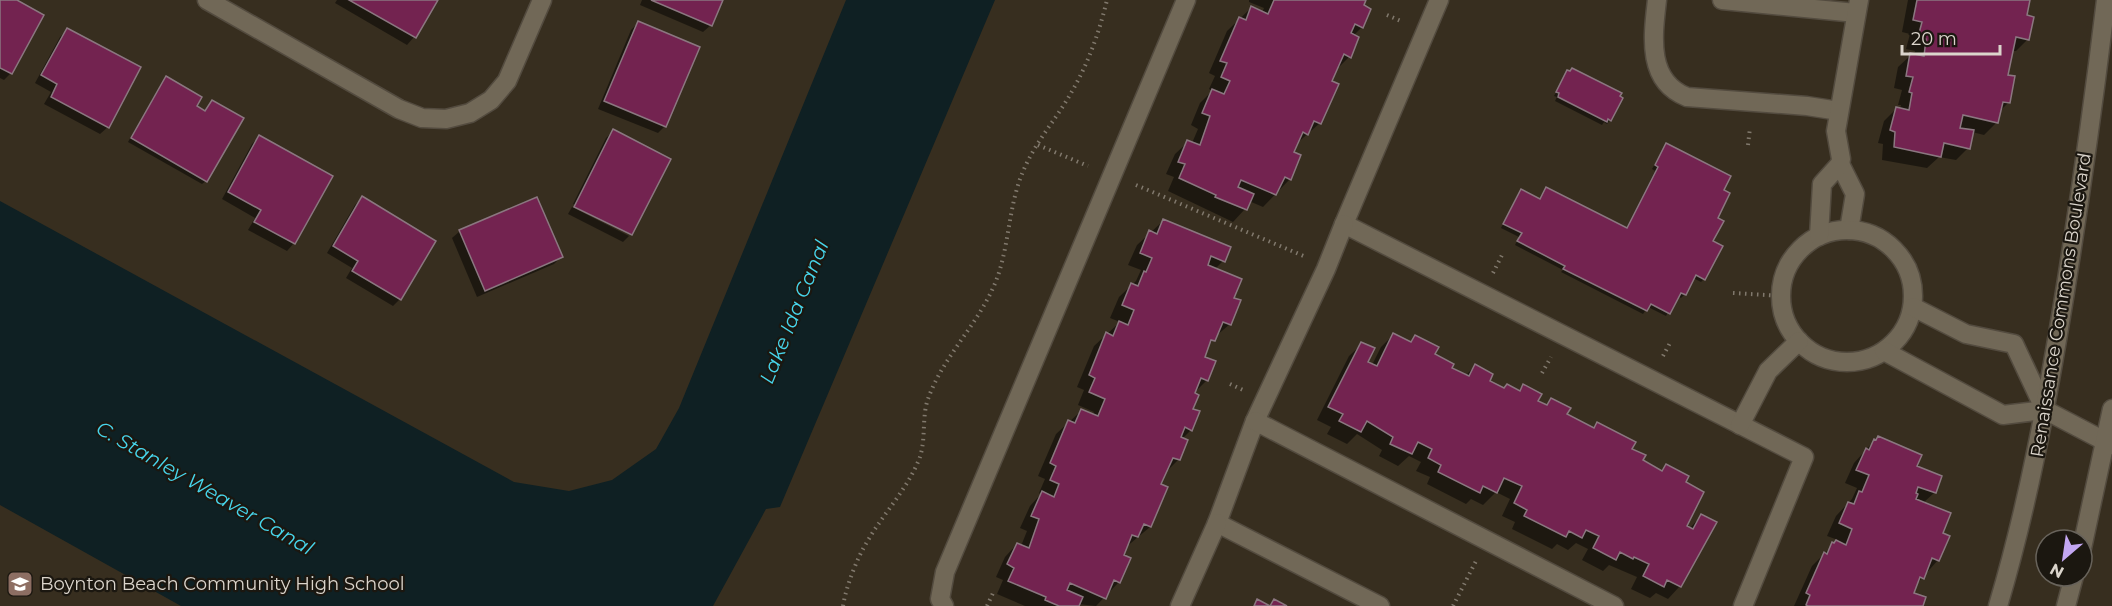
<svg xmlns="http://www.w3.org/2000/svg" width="2112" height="606" font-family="Montserrat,sans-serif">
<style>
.water{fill:#0f2023}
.shadow{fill:#0007}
.building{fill:#732350;stroke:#8b7780;stroke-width:1.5}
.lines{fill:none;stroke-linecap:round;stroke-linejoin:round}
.minor-casing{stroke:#534b3f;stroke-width:21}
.path{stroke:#81796d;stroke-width:4;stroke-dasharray:1.5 4.5;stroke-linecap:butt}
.minor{stroke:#716857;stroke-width:18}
.labels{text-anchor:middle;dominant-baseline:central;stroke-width:4.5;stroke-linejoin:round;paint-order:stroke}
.street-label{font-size:18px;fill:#dbd5cc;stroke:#1b1710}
.poi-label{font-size:18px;fill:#dbd5cc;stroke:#1b1710;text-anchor:start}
.water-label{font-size:20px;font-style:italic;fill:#47d5eb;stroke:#1b1710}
</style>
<rect width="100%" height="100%" fill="#372e1f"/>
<!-- water -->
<polygon class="water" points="846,0 995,0 780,507 766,509 713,606 181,606 0,505 0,201 514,482 569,491 612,480 656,449 679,408"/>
<!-- shadow -->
<g class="shadow">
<polygon points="0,0 14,0 11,73 4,80 0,78"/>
<polygon points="337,0 436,0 414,37 407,45 335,3"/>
<polygon points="642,0 721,0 711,25 703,32 640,5"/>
<polygon points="1249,0 1365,0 1362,6 1362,27 1353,36 1349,57 1337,69 1330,82 1320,123 1295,145 1292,153 1290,179 1263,207 1249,201 1245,209 1233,222 1168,191 1174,177 1166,174 1175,154 1188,142 1192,143 1198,129 1191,125 1200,103 1212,91 1209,89 1215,76 1209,73 1227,31 1251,8 1262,13 1264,8 1249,2"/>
<polygon points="1908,0 2028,0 2025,16 2028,39 2016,51 2012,51 2006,76 2008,103 1999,112 1997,122 1984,135 1972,132 1968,148 1956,160 1939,157 1927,168 1882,160 1883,144 1878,143 1884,121 1897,108 1900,109 1901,105 1898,105 1902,90 1894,88 1898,67 1911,55 1914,55 1915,51 1906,49 1910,34 1902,32"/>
<polygon points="638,23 665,126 658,133 598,109 631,30"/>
<polygon points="67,30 108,127 100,134 44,104 51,92 35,83 60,37"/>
<polygon points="1568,71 1610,120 1607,124 1604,122 1602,125 1555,101 1557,97 1554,96"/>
<polygon points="163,81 195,106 206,181 202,184 128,142"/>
<polygon points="613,131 669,160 630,235 630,233 573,204 606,138"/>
<polygon points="259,137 331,176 294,243 287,251 248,230 255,218 222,199 252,144"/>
<polygon points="1666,145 1722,191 1704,279 1701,282 1693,278 1685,294 1681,298 1677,296 1666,316 1648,307 1643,314 1561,272 1563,270 1515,245 1519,237 1501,228 1518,194 1539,200 1546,189 1626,229 1655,171 1652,169"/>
<polygon points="362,198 400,299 393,306 346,278 352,268 327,253 355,205"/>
<polygon points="572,207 629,236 623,242 568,214"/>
<polygon points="1163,221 1223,261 1215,269 1232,298 1230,324 1216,336 1206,348 1203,358 1207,380 1193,394 1191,430 1182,439 1179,459 1166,472 1160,485 1166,488 1150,527 1125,548 1119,582 1096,606 1078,604 1078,606 1025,606 997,594 1003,580 996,577 1005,557 1017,544 1021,546 1027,531 1020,528 1030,506 1041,494 1039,493 1045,479 1038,476 1056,434 1081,411 1092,416 1094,412 1078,405 1084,390 1077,387 1094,346 1120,322 1110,318 1119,297 1136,281 1141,270 1128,265 1137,245"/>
<polygon points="460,231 561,257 554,264 477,297 452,238"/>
<polygon points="1394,334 1410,343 1415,337 1433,355 1450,368 1465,376 1475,366 1488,381 1503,389 1518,391 1524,386 1536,401 1545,406 1551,400 1566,415 1592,429 1597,423 1630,449 1641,461 1660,471 1666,466 1684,483 1685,526 1689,529 1701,516 1680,586 1668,599 1656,593 1650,598 1631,589 1637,577 1609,565 1603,571 1582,560 1588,549 1576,543 1568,550 1557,544 1552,549 1512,529 1515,522 1502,516 1510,499 1496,492 1483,505 1471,499 1466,504 1427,484 1430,477 1416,471 1421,462 1409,456 1398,466 1379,456 1382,450 1357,434 1347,444 1327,434 1331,427 1317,420 1349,356 1362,344 1366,362 1372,365 1381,347"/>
<polygon points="1874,441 1915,467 1940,477 1934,493 1923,503 1941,533 1938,560 1915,586 1912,593 1922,606 1794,606 1812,566 1838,540 1827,536 1836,516 1852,499 1857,488 1845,483 1854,463"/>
</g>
<!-- building -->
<g class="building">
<polygon points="0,0 17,0 44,15 12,74 0,68"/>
<polygon points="349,0 438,0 416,38"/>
<polygon points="651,0 723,0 712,26"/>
<polygon points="1274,0 1366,0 1364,5 1371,9 1363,28 1355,24 1351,33 1359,37 1351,58 1344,54 1332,81 1339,84 1321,124 1314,121 1308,135 1303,132 1294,152 1301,155 1291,180 1285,177 1276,195 1241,180 1238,187 1254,194 1247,210 1215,197 1216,195 1179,178 1185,164 1178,162 1187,140 1200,145 1210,116 1202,113 1212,89 1224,94 1230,81 1221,77 1227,63 1220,61 1239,17 1246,20 1251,6 1268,14"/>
<polygon points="1917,0 2030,0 2027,15 2034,17 2029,40 2016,37 2008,75 2015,76 2010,103 2003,102 1998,123 1963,115 1960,128 1974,130 1970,149 1944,143 1941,157 1894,147 1895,132 1890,130 1896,107 1909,110 1912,93 1909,92 1913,77 1906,76 1910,53 1924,56 1926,39 1918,37 1922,22 1913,20"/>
<polygon points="638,21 700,47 666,127 604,101"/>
<polygon points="67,28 141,67 109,128 51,97 57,84 41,75"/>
<polygon points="1572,68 1622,93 1620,96 1623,98 1611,121 1608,119 1607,122 1558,97 1559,93 1556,92 1567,70 1570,71"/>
<polygon points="166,76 202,97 197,106 205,111 212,100 244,118 207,182 131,138"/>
<polygon points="613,129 671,159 632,235 574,207"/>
<polygon points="259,135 333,176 295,244 254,222 261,210 228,192"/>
<polygon points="1666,143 1731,176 1724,190 1730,193 1718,218 1724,221 1713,241 1723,246 1705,280 1696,275 1686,295 1681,293 1670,314 1651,304 1647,311 1563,269 1565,266 1517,241 1522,233 1503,224 1521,189 1540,199 1546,187 1627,228 1658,167 1655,165"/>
<polygon points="362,196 436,241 401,300 352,271 358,261 333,246"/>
<polygon points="537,197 563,257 485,291 459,230"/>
<polygon points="1163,219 1231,247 1225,262 1211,256 1208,265 1242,279 1234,298 1241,300 1231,325 1223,322 1215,341 1211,340 1205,357 1216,361 1208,381 1201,378 1195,393 1199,395 1193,409 1200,411 1192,431 1185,427 1181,437 1188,440 1180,460 1173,458 1161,484 1168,487 1151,527 1144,524 1138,537 1132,535 1124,555 1131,558 1120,583 1114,580 1106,599 1070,583 1067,590 1083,597 1079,606 1059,606 1045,600 1046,597 1008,581 1014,568 1007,564 1017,543 1029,548 1039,519 1031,516 1042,491 1054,497 1059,484 1050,480 1056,466 1050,463 1068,420 1075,423 1081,409 1098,416 1105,399 1089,392 1095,378 1089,375 1106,332 1113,336 1119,321 1128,325 1134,310 1122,305 1131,283 1138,286 1144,271 1146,272 1152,258 1140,253 1149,230 1157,234"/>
<polygon points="1393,333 1411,342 1415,335 1439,347 1435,354 1454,364 1452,368 1469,376 1475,364 1493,374 1490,381 1504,388 1507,384 1520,391 1523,384 1542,394 1538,401 1547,405 1551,398 1571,408 1567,414 1594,428 1597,422 1636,442 1632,449 1646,455 1643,460 1662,471 1666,464 1689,476 1686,482 1704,492 1687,526 1693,529 1701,514 1717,522 1681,587 1667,580 1664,587 1643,576 1649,564 1634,557 1633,559 1620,552 1616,560 1593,548 1599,536 1586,530 1582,538 1569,531 1566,537 1524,516 1527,510 1514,503 1522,486 1504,478 1497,493 1483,486 1480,493 1438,472 1441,465 1428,458 1432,449 1418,442 1412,454 1390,444 1393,437 1367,421 1361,432 1339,421 1343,414 1328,407 1361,342 1375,348 1368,362 1377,366"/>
<polygon points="1878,436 1922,455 1917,466 1942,476 1936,493 1918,487 1916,493 1918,494 1916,499 1951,513 1943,533 1950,536 1939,561 1932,558 1924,579 1920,577 1914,593 1926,597 1923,606 1808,606 1806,605 1810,595 1806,593 1824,552 1827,554 1832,542 1834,543 1836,540 1846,545 1852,529 1839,523 1848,502 1854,504 1859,491 1862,492 1869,475 1856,470 1866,448 1869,450 1874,439 1876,440"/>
<polygon points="1257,599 1270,606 1274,599 1287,606 1254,606"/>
</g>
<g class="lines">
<!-- minor casing -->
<g class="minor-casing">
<g id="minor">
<polyline points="207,0 399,109 422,118 446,119 470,113 491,100 507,81 542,0"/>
<polyline points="1439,0 1344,224 1804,457 1743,606"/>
<path d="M 1657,0 C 1653,35 1646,81 1687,97 L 1807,106 L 1839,111"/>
<polyline points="1722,0 1856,13"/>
<polyline points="1840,164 1855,194 1849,230"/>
<polyline points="1344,224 1326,269 1255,421 1217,523 1380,606"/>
<circle cx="1847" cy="296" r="66"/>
<polyline points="1819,236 1822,184 1840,164 1841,159 1836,131 1859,0"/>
<polyline points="1913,307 1966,334 2014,344 2045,410"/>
<polyline points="1884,351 2003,415 2045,410 2112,445"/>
<polyline points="1255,421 1614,606"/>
<polyline points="1740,425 1768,371 1799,341"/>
<polyline points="2082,548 2112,409"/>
<polyline points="944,606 940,599 945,572 1186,0"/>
<polyline points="1180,606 1217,523"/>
<path d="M 1998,606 C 2028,505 2047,402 2064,298 C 2080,199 2094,100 2106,0"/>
<polyline points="2066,606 2074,576"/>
</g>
</g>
<!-- path -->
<g class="path">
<polyline points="1387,15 1403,22"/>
<polyline points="1038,145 1088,166"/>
<polyline points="1748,145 1750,128"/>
<polyline points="1136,185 1306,257"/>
<polyline points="1493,273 1502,255"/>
<polyline points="1733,293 1782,296"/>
<polyline points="1663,356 1671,341"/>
<polyline points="1542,373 1551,357"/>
<polyline points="1230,384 1243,390"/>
<path d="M 843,606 C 846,587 857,558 867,542 C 883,514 905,492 918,462 C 927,442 921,419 928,399 C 943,356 979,324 996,281 C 1010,245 1008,203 1025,167 C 1037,140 1057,118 1071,93 C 1088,64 1099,33 1107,0"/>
<polyline points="987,606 993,593"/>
<polyline points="1453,606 1476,561"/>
</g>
<!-- minor -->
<use href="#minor" class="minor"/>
</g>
<!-- icons -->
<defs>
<g id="school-square" transform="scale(1.35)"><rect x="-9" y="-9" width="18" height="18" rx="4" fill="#8d6e63" stroke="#1b1710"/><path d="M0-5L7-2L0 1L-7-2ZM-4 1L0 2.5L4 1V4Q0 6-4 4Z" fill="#fff"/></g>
</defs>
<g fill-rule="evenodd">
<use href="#school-square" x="20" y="584"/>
</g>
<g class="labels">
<!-- street labels -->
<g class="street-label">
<text transform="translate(2061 305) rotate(-81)">Renaissance Commons Boulevard</text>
</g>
<!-- poi labels -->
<g class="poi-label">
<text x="40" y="584">Boynton Beach Community High School</text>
</g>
<!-- water labels -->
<g class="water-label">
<text transform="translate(794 312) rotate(-68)">Lake Ida Canal</text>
<text transform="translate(205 488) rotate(30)">C. Stanley Weaver Canal</text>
</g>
</g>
<!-- north arrow -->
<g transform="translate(2064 558) rotate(209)"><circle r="28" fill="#1b1710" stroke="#68635b" stroke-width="1.5"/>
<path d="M0-4.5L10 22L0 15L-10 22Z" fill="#c3a7f2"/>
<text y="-9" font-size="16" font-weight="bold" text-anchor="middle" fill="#dbd5cc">N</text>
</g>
<!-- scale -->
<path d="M1902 45v9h98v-9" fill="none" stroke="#dbd5cc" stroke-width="3"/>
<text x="1911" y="45" font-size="18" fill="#dbd5cc" stroke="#1b1710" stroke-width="4.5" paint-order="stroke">20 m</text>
</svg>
